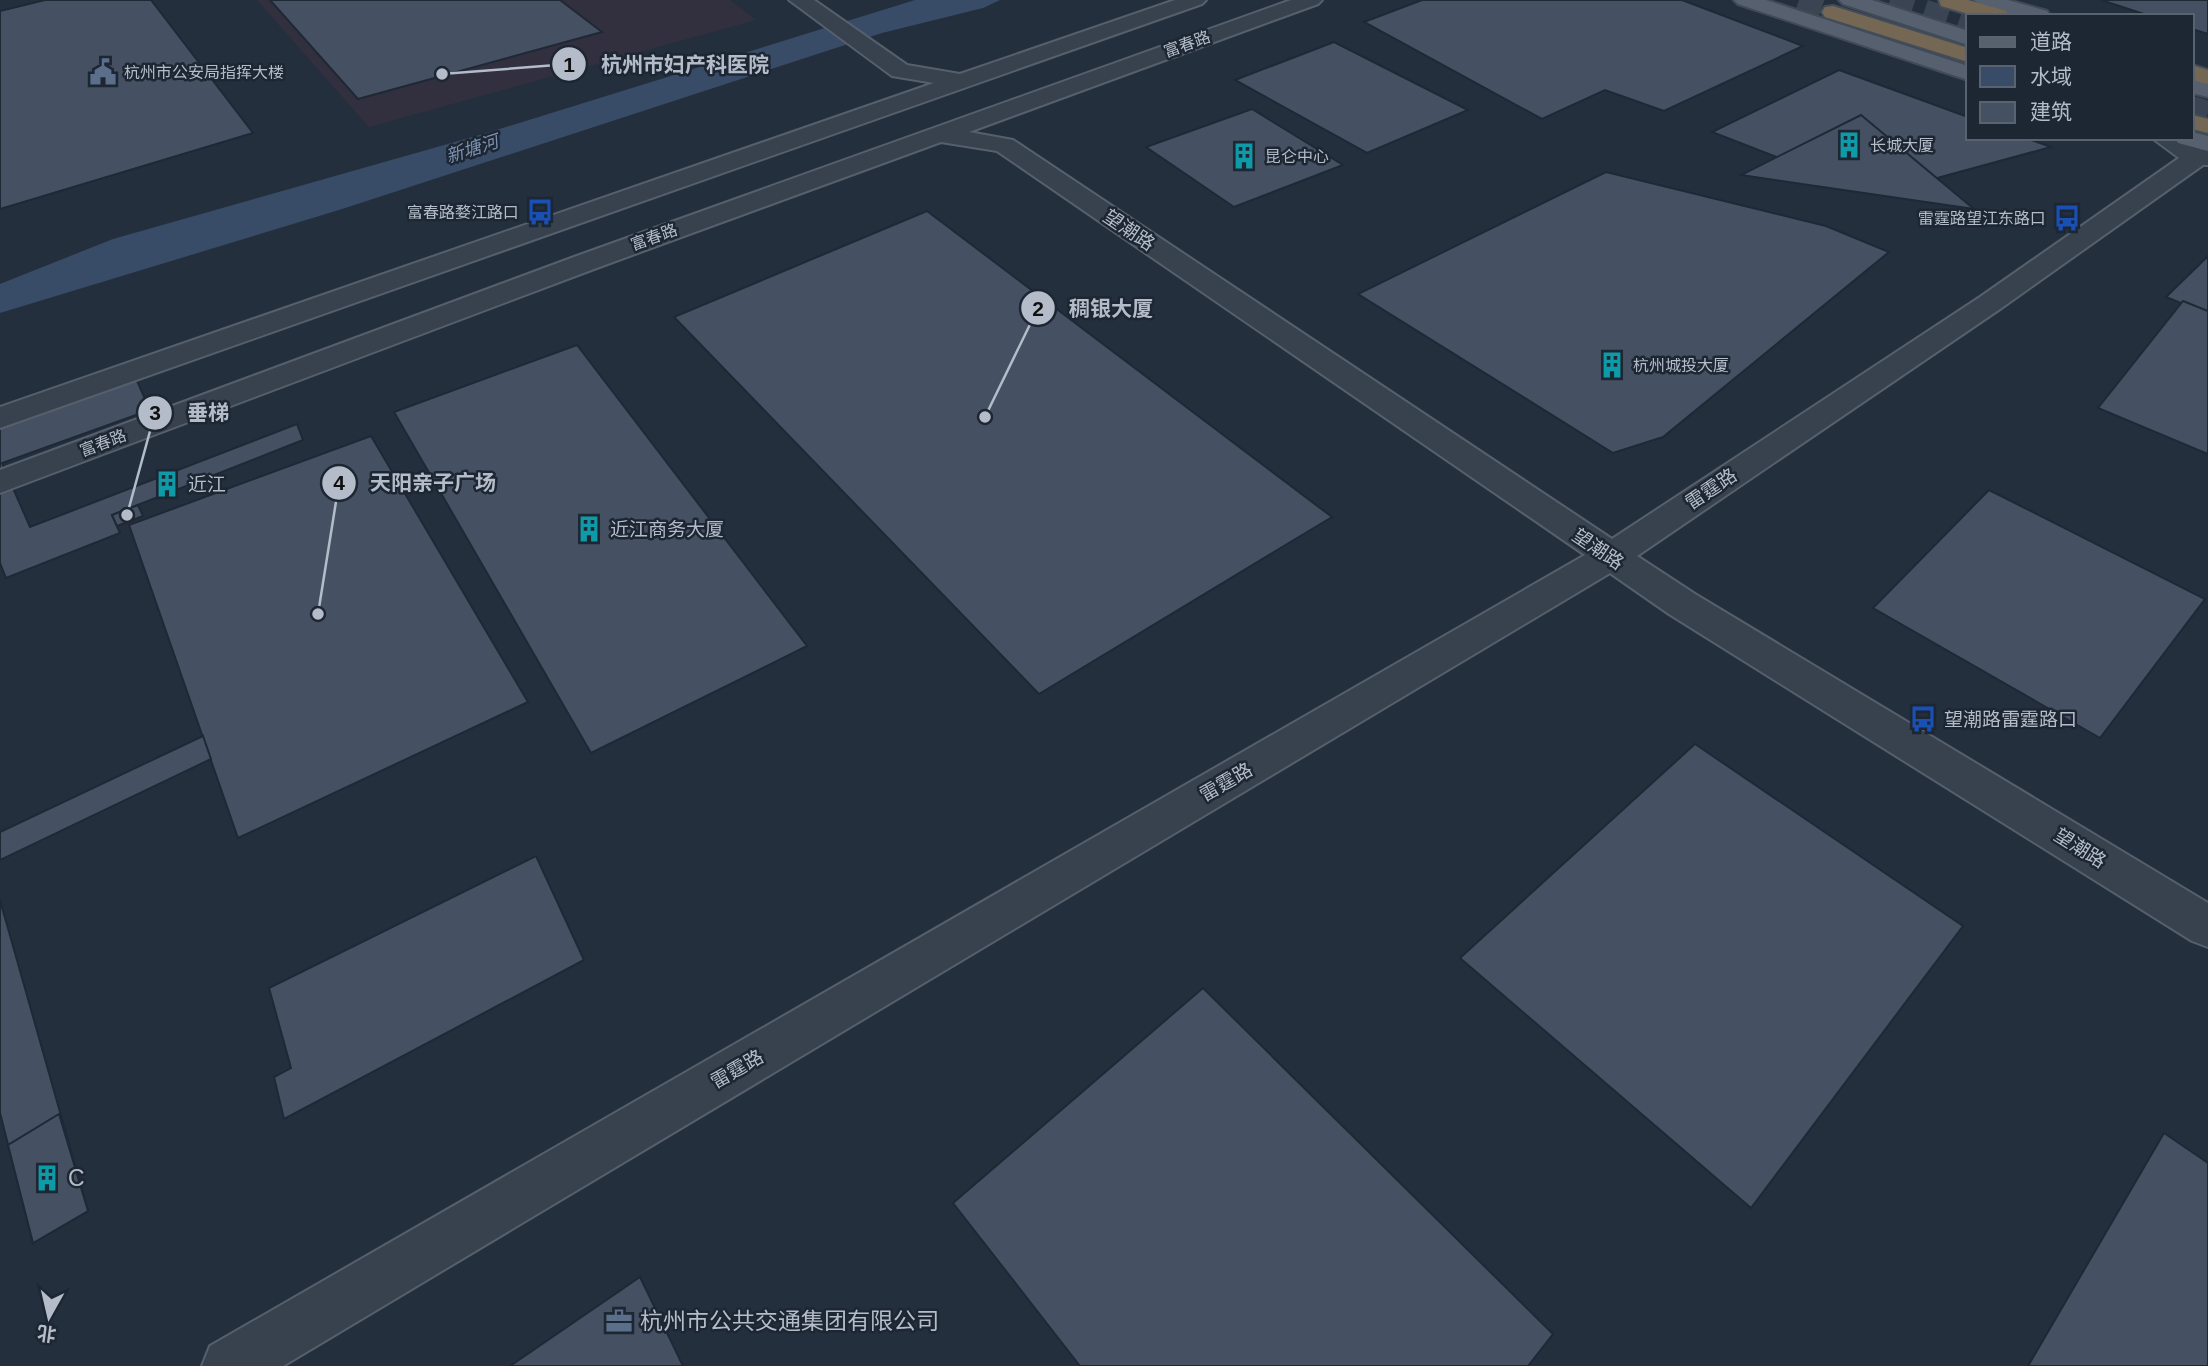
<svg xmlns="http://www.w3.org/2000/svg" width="2208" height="1366" font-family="Arial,'Noto Sans SC',sans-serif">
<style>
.medical{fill:#32303f}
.water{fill:#394c67}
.building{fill:#455162;stroke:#1f2835;stroke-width:2}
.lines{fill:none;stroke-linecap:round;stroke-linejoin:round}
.highway-tunnel{stroke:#3a4453;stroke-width:24;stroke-dasharray:24 12;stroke-linecap:butt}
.minor-casing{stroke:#565f6c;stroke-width:4}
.major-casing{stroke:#414a57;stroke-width:4}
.highway-casing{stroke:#434c59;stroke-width:4}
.minor{fill:#38414e;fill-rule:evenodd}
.major{fill:#56606e;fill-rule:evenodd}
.highway{fill:#746855;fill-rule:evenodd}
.labels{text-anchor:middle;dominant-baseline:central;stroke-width:5;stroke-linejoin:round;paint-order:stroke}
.far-street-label{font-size:16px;fill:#b4bcc9;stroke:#1d2633}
.far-poi-label{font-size:16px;fill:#b4bcc9;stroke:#1d2633;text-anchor:start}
.far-water-label{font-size:18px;font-style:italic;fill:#7c92b1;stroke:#1d2633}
.street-label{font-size:19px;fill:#b4bcc9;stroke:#1d2633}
.poi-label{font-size:19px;fill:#b4bcc9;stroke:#1d2633;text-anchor:start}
.near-poi-label{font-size:23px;fill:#b4bcc9;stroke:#1d2633;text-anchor:start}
.leader{fill:none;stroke:#b4bcc9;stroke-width:2.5}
.callout-dot{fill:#b4bcc9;stroke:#1d2633;stroke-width:2.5}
.mark-label{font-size:21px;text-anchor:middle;font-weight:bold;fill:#111}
.callout-label{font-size:21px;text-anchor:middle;font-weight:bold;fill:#b4bcc9;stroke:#1d2633;stroke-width:5;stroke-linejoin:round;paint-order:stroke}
</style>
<rect width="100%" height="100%" fill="#242f3e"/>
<!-- medical -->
<polygon class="medical" points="257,0 730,0 756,20 369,127"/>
<!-- water -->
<polygon class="water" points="915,0 1000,0 983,8 882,33 339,210 0,313 0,284 113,239 490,132"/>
<!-- building -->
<g class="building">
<polygon points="45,0 151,0 253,133 0,209 0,11"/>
<polygon points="270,0 560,0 602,32 358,99"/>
<polygon points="1422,0 1682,0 1803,46 1664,111 1605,90 1542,119 1364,22"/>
<polygon points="2101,0 2208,0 2208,34 2192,29 2192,16 2150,16"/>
<polygon points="1334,42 1468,110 1367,153 1235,80"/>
<polygon points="1839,70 1968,117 1968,138 2026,138 2051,147 1875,195 1712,132"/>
<polygon points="1252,109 1343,165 1234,207 1146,147"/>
<polygon points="1861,115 1974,209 1741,175"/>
<polygon points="1606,172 1826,226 1889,252 1663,437 1613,453 1358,294"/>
<polygon points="927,211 1332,517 1039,694 674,317"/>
<polygon points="2208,256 2208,314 2166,297"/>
<polygon points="2183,301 2208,311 2208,454 2098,408"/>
<polygon points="577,345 807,646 591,753 394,412"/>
<polygon points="129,363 150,410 2,463 30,527 297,424 303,440 112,515 120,533 6,578 0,563 0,407"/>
<polygon points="371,436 528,702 238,838 129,525"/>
<polygon points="1989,490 2205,599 2100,738 1873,608"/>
<polygon points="138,505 143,516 117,526 112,515"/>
<polygon points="203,736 211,759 0,860 0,832"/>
<polygon points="1695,744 1963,926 1751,1208 1460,958"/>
<polygon points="536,856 584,960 284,1119 274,1077 291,1068 269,988"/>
<polygon points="0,900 88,1211 33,1243 0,1113"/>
<polygon points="1203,988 1553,1334 1528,1366 1080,1366 953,1203"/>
<polygon points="59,1114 88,1211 33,1243 8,1145"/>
<polygon points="2164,1133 2208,1163 2208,1366 2028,1366"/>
<polygon points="640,1277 683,1366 510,1366"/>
</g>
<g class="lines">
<!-- highway-tunnel -->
<g class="highway-tunnel">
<polyline points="1799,0 1833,12"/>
<polyline points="1890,0 1968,26"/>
<polyline points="2192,108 2208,113"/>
</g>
<!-- minor casing -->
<g class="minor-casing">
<g id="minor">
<polygon points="789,0 814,0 907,65 960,74 1175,0 1206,0 1202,4 0,428 0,407 934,83 892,76"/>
<polygon points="1291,0 1322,0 1318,4 969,132 1013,140 1612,539 1980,297 2179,158 2152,138 2182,138 2201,150 2208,149 2208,165 2203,165 2000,309 1637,556 1695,594 2208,903 2208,947 2192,941 1669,614 1610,573 283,1366 202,1366 210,1346 1585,555 997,151 941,142 594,269 0,493 0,470 574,257"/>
</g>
</g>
<!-- major casing -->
<g class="major-casing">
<g id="major">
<polygon points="1734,0 1766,0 1968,66 1968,80 1738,4"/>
<polygon points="1839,0 1872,0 1968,31 1968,45 1843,4"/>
<polygon points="1974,0 2008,0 2047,11 2050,16 2015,16 1978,4"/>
<polygon points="2192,78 2208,82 2208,97 2192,93"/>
<polygon points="2192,132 2208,136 2208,151 2178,143 2175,138 2192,138"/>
</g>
</g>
<!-- highway casing -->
<g class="highway-casing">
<g id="highway">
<polygon points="1939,0 1968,0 2006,11 2009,16 1975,16 1941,6"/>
<polygon points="1833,6 1968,48 1968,62 1825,17 1822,12 1825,7"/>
<polygon points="2192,65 2208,70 2208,84 2192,80"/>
<polygon points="2192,115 2208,119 2208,133 2192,129"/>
</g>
</g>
<!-- minor -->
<use href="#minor" class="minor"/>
<!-- major -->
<use href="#major" class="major"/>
<!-- highway -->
<use href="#highway" class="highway"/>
</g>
<!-- icons -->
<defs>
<g id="civic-bare" transform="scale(2.1)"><path d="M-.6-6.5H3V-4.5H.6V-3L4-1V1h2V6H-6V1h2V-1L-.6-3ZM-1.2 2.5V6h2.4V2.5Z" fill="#5c6f8a" stroke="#1d2633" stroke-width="2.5" paint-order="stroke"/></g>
<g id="building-bare" transform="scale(2.1)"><path d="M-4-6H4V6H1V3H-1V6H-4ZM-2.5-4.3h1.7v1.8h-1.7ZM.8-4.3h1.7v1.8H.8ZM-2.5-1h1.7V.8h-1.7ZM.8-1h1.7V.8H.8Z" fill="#0f9aa8" stroke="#1d2633" stroke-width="2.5" paint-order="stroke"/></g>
<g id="bus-bare" transform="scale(2.1)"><path d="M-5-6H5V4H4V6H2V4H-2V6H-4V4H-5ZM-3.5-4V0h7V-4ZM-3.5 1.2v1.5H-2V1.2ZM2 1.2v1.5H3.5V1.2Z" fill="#1a4fb4" stroke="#1d2633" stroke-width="2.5" paint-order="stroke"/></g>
<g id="office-bare" transform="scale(2.1)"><path d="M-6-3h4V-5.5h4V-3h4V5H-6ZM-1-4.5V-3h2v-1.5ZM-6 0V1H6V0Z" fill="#5c6f8a" stroke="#1d2633" stroke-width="2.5" paint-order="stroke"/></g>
</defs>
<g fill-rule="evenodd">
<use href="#civic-bare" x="103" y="72"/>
<use href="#building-bare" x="1849" y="145"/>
<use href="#building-bare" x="1244" y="156"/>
<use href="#bus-bare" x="540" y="212"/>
<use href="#bus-bare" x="2067" y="218"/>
<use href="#building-bare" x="1612" y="365"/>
<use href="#building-bare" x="167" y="484"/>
<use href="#building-bare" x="589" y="529"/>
<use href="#bus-bare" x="1923" y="719"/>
<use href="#building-bare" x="47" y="1178"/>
<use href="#office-bare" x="619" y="1321"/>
</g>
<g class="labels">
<!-- far-street labels -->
<g class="far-street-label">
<text transform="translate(1187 44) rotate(-20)">富春路</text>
<text transform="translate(654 237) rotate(-20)">富春路</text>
<text transform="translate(103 443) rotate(-21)">富春路</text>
</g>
<!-- far-poi labels -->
<g class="far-poi-label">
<text x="124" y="72">杭州市公安局指挥大楼</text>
<text x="1870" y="145">长城大厦</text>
<text x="1265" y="156">昆仑中心</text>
<text x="519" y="212" text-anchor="end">富春路婺江路口</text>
<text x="2046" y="218" text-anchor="end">雷霆路望江东路口</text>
<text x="1633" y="365">杭州城投大厦</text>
</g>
<!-- far-water labels -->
<g class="far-water-label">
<text transform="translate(472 149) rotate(-18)">新塘河</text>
</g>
<!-- street labels -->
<g class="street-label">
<text transform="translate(1129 230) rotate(34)">望潮路</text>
<text transform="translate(1711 489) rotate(-34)">雷霆路</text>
<text transform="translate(1598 549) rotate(34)">望潮路</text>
<text transform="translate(1226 782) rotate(-30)">雷霆路</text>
<text transform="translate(2080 848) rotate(32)">望潮路</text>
<text transform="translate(737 1069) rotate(-30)">雷霆路</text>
</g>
<!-- poi labels -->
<g class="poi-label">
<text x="188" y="484">近江</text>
<text x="610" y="529">近江商务大厦</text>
<text x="1944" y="719">望潮路雷霆路口</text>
</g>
<!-- near-poi labels -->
<g class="near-poi-label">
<text x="68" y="1178">C</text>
<text x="640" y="1321">杭州市公共交通集团有限公司</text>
</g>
</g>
<!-- callouts -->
<path class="leader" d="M442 74L569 64M985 417L1038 308M127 515L155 413M318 614L339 483"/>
<g class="callout-dot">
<circle cx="442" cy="74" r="7"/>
<circle cx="985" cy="417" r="7"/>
<circle cx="127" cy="515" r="7"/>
<circle cx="318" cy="614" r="7"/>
<circle cx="569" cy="64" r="18"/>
<circle cx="1038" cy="308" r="18"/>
<circle cx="155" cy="413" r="18"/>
<circle cx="339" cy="483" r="18"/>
</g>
<g class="mark-label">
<text x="569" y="72">1</text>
<text x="1038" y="316">2</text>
<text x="155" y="420">3</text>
<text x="339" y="490">4</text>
</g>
<g class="callout-label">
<text x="685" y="72">杭州市妇产科医院</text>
<text x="1111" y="316">稠银大厦</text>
<text x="208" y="420">垂梯</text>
<text x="433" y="490">天阳亲子广场</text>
</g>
<!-- legend -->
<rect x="1966" y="14" width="228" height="126" fill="#1d2633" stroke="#59626f" stroke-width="2"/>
<rect x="1980" y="37" width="35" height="10" fill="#56606e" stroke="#59626f" stroke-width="2"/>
<text x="2030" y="49" font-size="21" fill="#b4bcc9">道路</text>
<rect x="1980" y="66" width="35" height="21" fill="#394c67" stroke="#59626f" stroke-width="2"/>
<text x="2030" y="84" font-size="21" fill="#b4bcc9">水域</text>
<rect x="1980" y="102" width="35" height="21" fill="#455162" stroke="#59626f" stroke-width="2"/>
<text x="2030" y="119" font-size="21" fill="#b4bcc9">建筑</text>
<!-- north arrow -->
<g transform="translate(49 1317) rotate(188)" stroke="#1d2633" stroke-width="5" paint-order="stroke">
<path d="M0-5L12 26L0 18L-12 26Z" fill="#b4bcc9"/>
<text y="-10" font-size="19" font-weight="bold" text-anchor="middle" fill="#b4bcc9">北</text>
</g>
</svg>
